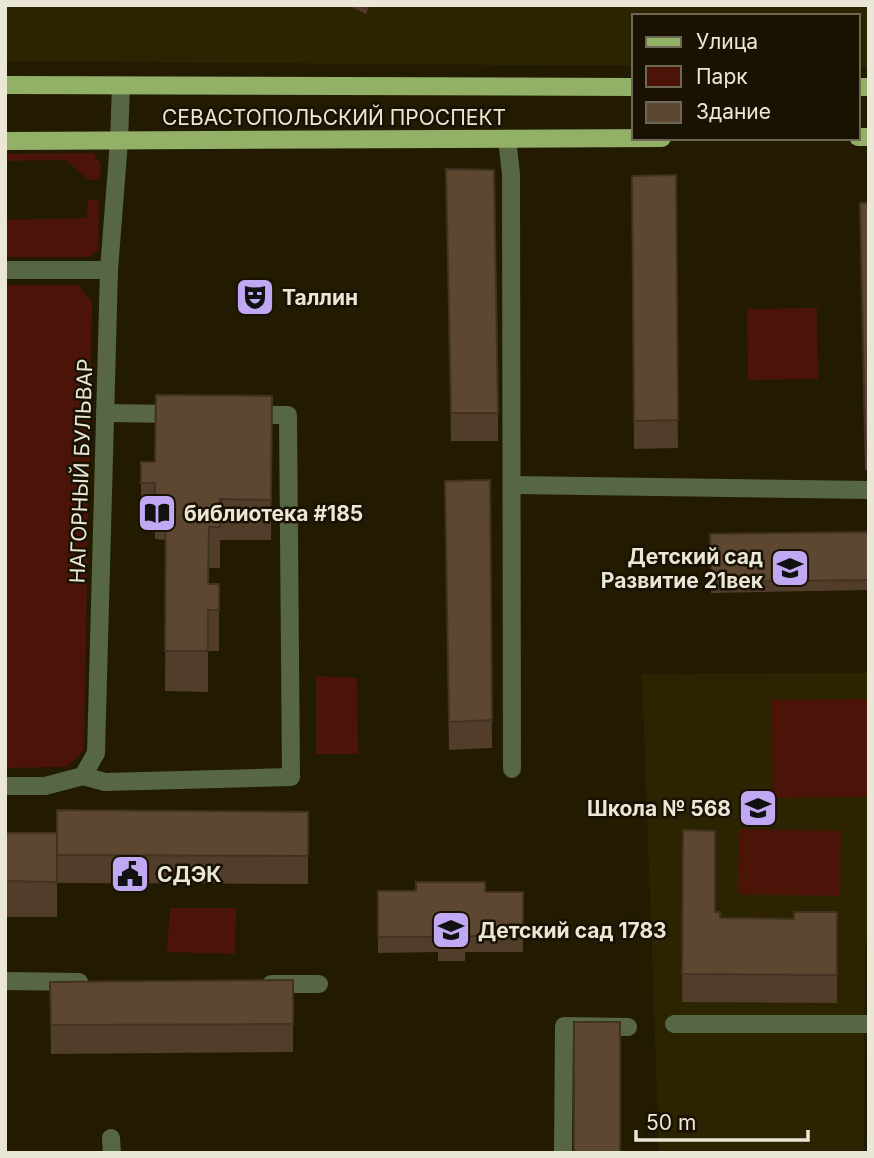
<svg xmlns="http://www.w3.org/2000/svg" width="874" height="1158" font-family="Inter,sans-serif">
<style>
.built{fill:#2c2300}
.green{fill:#4c1408}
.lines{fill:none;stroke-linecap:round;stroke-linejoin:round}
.minor{stroke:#576643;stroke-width:18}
.major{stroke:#92b167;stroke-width:18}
.wall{fill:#513d2a}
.building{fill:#5e4731;stroke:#423222;stroke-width:2}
.labels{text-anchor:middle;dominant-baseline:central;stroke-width:5;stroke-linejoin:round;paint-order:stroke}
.street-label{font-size:21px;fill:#ebe7d6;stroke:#191200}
.poi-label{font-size:21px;font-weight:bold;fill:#ebe7d6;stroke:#191200;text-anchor:start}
</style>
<rect width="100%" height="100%" fill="#221b00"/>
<!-- built -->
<g class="built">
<polygon points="5,5 869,5 869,67 858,67 858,16 634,16 634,66 5,61"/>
<polygon points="869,673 869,942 865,942 864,1153 659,1153 642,674"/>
</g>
<!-- green -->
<g class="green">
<polygon points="93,153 101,164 100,179 89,180 65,160 5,161 5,154"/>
<polygon points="88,199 99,201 98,250 89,257 5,257 5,220 87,218"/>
<polygon points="5,285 78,285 92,302 84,750 67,767 5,768"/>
<polygon points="817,308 818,379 748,380 747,309"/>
<polygon points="316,676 357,678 358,754 316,754"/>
<polygon points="869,699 869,797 773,798 771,700"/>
<polygon points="739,829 841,831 840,896 738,894"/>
<polygon points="170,908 236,908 235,954 167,952"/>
</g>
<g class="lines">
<!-- minor -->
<g class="minor">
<polyline points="507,139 511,174 512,769"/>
<polyline points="5,270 109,270"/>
<polyline points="105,413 177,414"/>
<polyline points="513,485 869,490"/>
<polyline points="83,776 105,782 291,777 288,415 251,415"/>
<polyline points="5,786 45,786 83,776 96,753 109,270 119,141 121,86"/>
<polyline points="5,981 79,982"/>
<polyline points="271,984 319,984"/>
<polyline points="674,1024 869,1024"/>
<polyline points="111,1138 112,1153"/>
<polyline points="563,1153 564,1026 628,1027"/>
</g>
<!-- major -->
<g class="major">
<polyline points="5,85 634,87"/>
<polyline points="858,87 869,87"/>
<polyline points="858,137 869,137"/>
<polyline points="5,141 662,138"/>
</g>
</g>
<!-- wall -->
<g class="wall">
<polygon points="348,5 370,5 366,14"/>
<polygon points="446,169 498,413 498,441 451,441"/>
<polygon points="676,175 678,448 634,449 632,176"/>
<polygon points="860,203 869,203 869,470 865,470"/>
<polygon points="272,396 271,540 220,540 220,568 209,568 209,584 219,584 219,651 208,651 208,692 165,691 166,540 155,539 155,524 141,524 141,462 155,462"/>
<polygon points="490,480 492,748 449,750 445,481"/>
<polygon points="869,532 869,590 711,593 710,534"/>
<polygon points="308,812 308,884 57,883 57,917 5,917 5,833 57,833"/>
<polygon points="683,830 715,912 720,918 794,919 837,912 837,1003 682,1002"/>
<polygon points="378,891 523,892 523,952 465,952 465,961 438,961 438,952 378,953"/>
<polygon points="293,980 293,1052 51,1054 50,982"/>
</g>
<!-- building -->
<g class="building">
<polygon points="359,5 367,5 366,9"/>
<polygon points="446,169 494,170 498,413 451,413"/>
<polygon points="676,175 678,420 634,421 632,176"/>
<polygon points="860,203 869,203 869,442 865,442"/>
<polygon points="156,395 272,396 271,500 220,499 220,527 209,527 208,584 219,584 219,610 208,610 208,651 165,651 166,499 155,499 155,483 141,483 141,462 155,462"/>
<polygon points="490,480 492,720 449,722 445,481"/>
<polygon points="869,532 869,580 711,582 710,534"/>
<polygon points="57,810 308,812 308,856 57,855"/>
<polygon points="683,830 715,831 715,912 720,912 720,918 794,919 794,912 837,912 837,975 682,974"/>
<polygon points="5,833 57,833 57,882 5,881"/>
<polygon points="416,882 485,882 485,892 523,892 523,936 465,936 465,945 438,946 438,937 378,937 378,891 416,891"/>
<polygon points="293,980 293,1024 51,1025 50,982"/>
<rect x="574" y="1022" width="46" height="131"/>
</g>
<!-- icons -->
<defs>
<g id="theatre-square" transform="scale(2.0125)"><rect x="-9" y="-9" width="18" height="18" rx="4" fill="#c1a8f3" stroke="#191200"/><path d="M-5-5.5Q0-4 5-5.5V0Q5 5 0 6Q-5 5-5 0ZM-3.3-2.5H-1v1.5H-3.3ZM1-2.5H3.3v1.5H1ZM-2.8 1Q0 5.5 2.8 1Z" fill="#111"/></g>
<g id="library-square" transform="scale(2.0125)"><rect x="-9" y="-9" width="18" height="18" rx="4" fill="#c1a8f3" stroke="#191200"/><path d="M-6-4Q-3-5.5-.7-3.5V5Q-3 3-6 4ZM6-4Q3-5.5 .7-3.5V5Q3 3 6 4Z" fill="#111"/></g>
<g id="school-square" transform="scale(2.0125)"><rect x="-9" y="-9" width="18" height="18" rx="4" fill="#c1a8f3" stroke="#191200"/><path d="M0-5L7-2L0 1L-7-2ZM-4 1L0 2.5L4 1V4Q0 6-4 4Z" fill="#111"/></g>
<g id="civic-square" transform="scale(2.0125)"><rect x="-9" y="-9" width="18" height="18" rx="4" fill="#c1a8f3" stroke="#191200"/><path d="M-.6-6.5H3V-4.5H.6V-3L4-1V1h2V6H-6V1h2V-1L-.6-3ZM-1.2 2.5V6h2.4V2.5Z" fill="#111"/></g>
</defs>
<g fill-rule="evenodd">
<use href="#theatre-square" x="255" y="297"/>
<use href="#library-square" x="157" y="513"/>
<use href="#school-square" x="790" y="568"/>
<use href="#school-square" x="758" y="808"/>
<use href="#civic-square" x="130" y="874"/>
<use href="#school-square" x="451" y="930"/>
</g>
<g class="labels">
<!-- street labels -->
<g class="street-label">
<text x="334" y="117">СЕВАСТОПОЛЬСКИЙ ПРОСПЕКТ</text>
<text transform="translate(81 471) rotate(-88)">НАГОРНЫЙ БУЛЬВАР</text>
</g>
<!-- poi labels -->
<g class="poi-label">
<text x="282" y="297">Таллин</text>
<text x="184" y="513">библиотека #185</text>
<text x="763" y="556" text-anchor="end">Детский сад<tspan x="763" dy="24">Развитие 21век</tspan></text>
<text x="731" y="808" text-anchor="end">Школа № 568</text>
<text x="157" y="874">СДЭК</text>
<text x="478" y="930">Детский сад 1783</text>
</g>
</g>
<!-- border -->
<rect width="874" height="1158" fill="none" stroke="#ebe7d6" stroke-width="14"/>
<!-- legend -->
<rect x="632" y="14" width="228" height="126" fill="#191200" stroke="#6d6756" stroke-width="2"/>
<rect x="646" y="37" width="35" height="10" fill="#92b167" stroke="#6d6756" stroke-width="2"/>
<text x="696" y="49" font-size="21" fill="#ebe7d6">Улица</text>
<rect x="646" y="66" width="35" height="21" fill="#4c1408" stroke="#6d6756" stroke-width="2"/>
<text x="696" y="84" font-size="21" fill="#ebe7d6">Парк</text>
<rect x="646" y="102" width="35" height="21" fill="#5e4731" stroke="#6d6756" stroke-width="2"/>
<text x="696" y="119" font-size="21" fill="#ebe7d6">Здание</text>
<!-- scale -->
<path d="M636 1130v10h172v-10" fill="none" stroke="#ebe7d6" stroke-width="3.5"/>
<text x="646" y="1130" font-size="21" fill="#ebe7d6" stroke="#191200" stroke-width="5" paint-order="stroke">50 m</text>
</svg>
